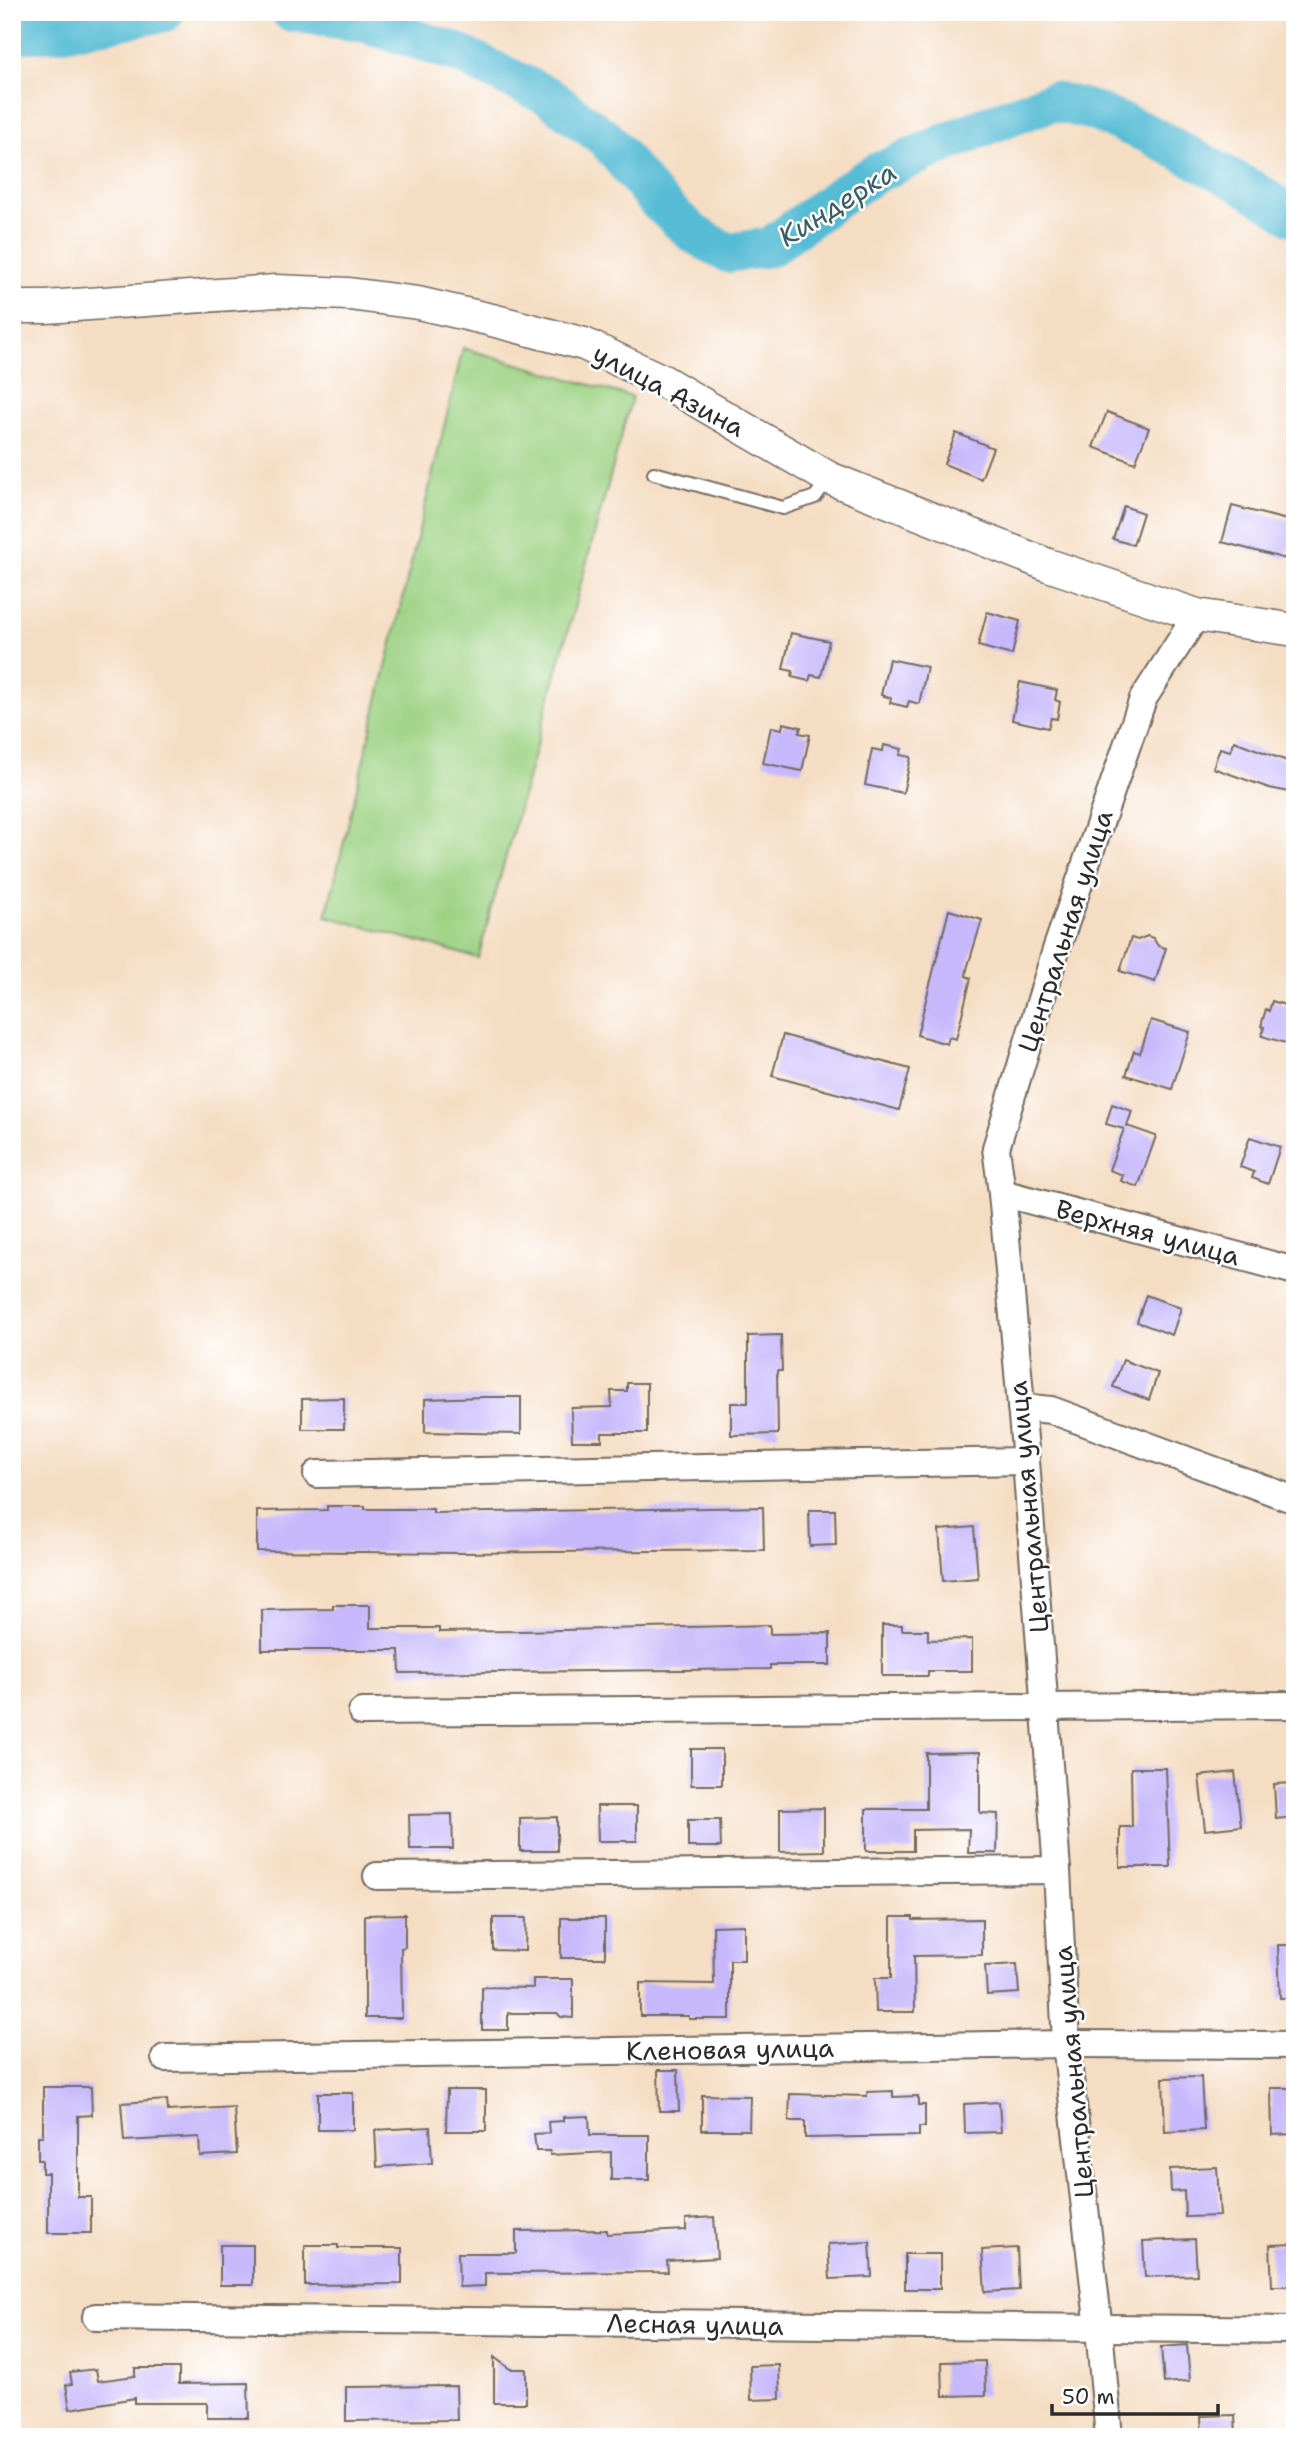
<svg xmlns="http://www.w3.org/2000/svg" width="1307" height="2449" font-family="'Shantell Sans',sans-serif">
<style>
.green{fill:#9dd283;stroke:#647e57;stroke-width:2}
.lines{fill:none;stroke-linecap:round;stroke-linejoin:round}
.river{stroke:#57bcd5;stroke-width:40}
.building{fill:#c6b8fb}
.service-casing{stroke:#726960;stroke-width:16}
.minor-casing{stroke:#726960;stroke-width:30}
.tertiary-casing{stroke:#726960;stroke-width:35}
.service{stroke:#fff;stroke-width:12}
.minor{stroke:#fff;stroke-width:26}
.tertiary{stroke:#fff;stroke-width:32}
.labels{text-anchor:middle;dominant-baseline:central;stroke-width:5;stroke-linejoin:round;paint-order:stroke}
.street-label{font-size:26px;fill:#2b2b2b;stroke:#fff}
.water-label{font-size:28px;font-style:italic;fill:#3a5e66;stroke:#fff}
</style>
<rect width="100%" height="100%" fill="#fff"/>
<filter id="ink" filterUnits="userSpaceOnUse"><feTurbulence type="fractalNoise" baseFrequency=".0143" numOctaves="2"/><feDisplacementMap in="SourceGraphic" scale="14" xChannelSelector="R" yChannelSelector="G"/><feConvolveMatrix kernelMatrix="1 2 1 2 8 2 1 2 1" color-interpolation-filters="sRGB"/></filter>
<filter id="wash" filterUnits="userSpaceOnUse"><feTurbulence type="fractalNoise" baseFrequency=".00686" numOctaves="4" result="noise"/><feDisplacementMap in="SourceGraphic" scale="28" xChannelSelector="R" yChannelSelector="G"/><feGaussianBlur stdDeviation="1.57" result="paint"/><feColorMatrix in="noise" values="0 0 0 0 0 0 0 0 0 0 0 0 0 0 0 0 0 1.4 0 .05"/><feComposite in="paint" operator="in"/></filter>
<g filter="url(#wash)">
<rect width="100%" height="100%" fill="#f5ddc3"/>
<!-- green -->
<polygon class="green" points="463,348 632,397 478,958 326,916"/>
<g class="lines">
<!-- river -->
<g class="river">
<polyline points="291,12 366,23 455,52 548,96 606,139 657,201 694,234 728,253 770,247 841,195 876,173 990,124 1053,101 1093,111 1149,134 1249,188 1295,217"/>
<polyline points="12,34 58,31 165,12"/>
</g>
</g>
<g id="blocks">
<!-- building -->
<g class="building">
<polygon points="1107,412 1149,428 1135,463 1093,447"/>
<polygon points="956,433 993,448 981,479 944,464"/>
<polygon points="1124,506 1143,513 1133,545 1113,539"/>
<polygon points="1232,506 1295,522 1286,559 1222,542"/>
<polygon points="987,612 1020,621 1012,655 978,646"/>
<polygon points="791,633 829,641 821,677 811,675 809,681 792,677 793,671 783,669"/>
<polygon points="889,659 927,667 919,704 909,701 907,707 899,705 890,703 891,698 881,695"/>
<polygon points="1020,682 1057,690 1055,700 1060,702 1057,719 1051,718 1048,728 1012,720"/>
<polygon points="783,723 801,727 799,733 810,735 802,771 763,763 771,727 782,729"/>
<polygon points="1234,741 1295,764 1295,793 1269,788 1213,768 1220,748 1230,751"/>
<polygon points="884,745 902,749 900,755 911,757 903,793 865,785 872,749 883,751"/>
<polygon points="949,910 982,920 967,969 966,976 971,978 956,1039 949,1037 947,1044 917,1035"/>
<polygon points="1147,936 1153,938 1158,946 1166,948 1155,982 1120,971 1131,938 1138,940"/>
<polygon points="1272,1001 1295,1008 1295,1046 1262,1036 1264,1027 1261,1026 1266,1009 1269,1011"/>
<polygon points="1151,1020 1190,1032 1172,1089 1126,1075 1134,1051 1140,1053"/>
<polygon points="783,1035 910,1069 899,1110 772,1076"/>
<polygon points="1112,1104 1132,1111 1127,1126 1156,1136 1138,1187 1121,1181 1123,1175 1109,1170 1124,1129 1106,1124"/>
<polygon points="1250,1137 1280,1147 1268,1184 1252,1178 1254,1172 1240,1167"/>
<polygon points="1146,1295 1181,1308 1172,1335 1137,1322"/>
<polygon points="781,1335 782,1371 777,1371 778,1434 731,1435 731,1403 748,1403 748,1336"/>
<polygon points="1123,1360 1158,1373 1149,1400 1113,1387"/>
<polygon points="627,1383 647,1383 647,1433 602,1433 602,1441 572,1441 571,1408 612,1407 611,1391 627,1391"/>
<polygon points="484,1397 521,1397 521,1434 425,1432 425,1399"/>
<polygon points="344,1398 344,1429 302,1429 302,1399"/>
<polygon points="327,1506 365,1506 365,1509 433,1509 433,1513 763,1507 764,1550 458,1553 257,1551 257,1511 327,1510"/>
<polygon points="809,1510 835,1510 836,1545 810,1546"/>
<polygon points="974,1527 978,1578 943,1581 939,1530"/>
<polygon points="333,1605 370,1605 370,1628 439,1628 439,1632 521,1631 770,1625 770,1634 830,1633 830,1665 770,1665 770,1669 400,1673 399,1650 262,1650 262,1610 333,1609"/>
<polygon points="882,1625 902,1625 902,1630 928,1630 928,1640 972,1639 972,1671 928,1671 928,1676 882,1676"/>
<rect x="691" y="1749" width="31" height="36"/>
<polygon points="980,1752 980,1813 998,1814 997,1853 968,1853 969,1829 913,1830 913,1851 866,1851 866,1809 926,1809 926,1753"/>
<polygon points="1131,1768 1166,1768 1170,1867 1120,1867 1120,1827 1132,1827"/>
<polygon points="1235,1772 1241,1826 1205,1830 1199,1776"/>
<polygon points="1295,1783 1295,1817 1276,1819 1274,1784"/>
<polygon points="597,1806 637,1806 637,1841 598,1841"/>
<polygon points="824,1808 824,1851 780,1852 780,1809"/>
<polygon points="452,1814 453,1849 410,1849 409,1815"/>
<polygon points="557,1817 557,1851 520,1851 520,1818"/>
<polygon points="688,1820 720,1820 721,1847 688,1847"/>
<polygon points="405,1914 405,1947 401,1948 402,2018 365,2018 365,1915"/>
<polygon points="891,1917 913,1917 913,1920 982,1919 982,1955 914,1956 915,2012 876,2012 875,1978 891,1978"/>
<polygon points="493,1918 526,1918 525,1951 493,1950"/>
<rect x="561" y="1918" width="44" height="40"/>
<polygon points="744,1925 744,1960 730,1960 730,2019 689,2019 689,2016 640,2016 640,1983 714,1984 713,1926"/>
<polygon points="1278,1945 1295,1945 1295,1998 1280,1998"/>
<polygon points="1017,1964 1019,1993 987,1995 985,1966"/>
<polygon points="533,1979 573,1979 573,2018 561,2017 557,2013 508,2013 508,2030 482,2030 482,1987 533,1988"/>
<polygon points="658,2070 678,2070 679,2111 659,2111"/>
<polygon points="1201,2077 1204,2130 1165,2132 1163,2078"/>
<polygon points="43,2087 91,2087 92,2115 78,2116 78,2197 91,2197 91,2233 48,2233 48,2173 42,2173 42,2160 38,2160 38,2136 43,2136"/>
<polygon points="1271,2088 1295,2088 1295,2134 1272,2135"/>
<polygon points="447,2090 486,2090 486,2131 446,2131"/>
<polygon points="893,2091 893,2097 918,2096 918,2105 925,2105 925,2127 919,2127 919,2136 805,2138 805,2121 789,2121 790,2094 867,2096 867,2092"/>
<rect x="318" y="2093" width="35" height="37"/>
<polygon points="702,2095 750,2096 749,2130 702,2130"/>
<polygon points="167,2100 168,2111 234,2107 237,2154 200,2156 199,2137 124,2141 121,2103"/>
<polygon points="999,2102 1001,2132 965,2133 964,2104"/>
<polygon points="589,2116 590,2135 649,2135 649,2180 611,2180 611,2152 550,2155 550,2151 536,2151 534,2134 549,2133 548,2122 563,2121 563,2117"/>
<polygon points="430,2127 432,2163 377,2167 375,2130"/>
<polygon points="1217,2167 1220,2216 1185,2217 1184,2191 1171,2192 1170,2169"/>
<polygon points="714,2217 717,2258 667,2261 668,2272 485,2273 485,2286 459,2287 458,2253 516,2253 516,2231 607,2230 607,2234 686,2230 686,2219"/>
<polygon points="1195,2239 1197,2275 1145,2277 1143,2241"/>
<polygon points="870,2242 872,2277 830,2279 828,2244"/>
<polygon points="1295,2244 1295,2286 1272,2286 1270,2245"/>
<rect x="220" y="2245" width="33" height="40"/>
<polygon points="305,2245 338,2245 338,2248 402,2248 402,2284 305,2285"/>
<polygon points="1017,2248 1019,2290 985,2292 982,2250"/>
<rect x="905" y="2254" width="35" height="35"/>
<polygon points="1187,2345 1190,2381 1164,2383 1161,2347"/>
<polygon points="494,2357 510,2369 526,2369 526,2403 494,2403"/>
<polygon points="985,2361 986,2395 943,2396 942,2362"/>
<polygon points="779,2365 780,2399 751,2400 750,2366"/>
<polygon points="135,2368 179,2368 179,2384 248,2383 249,2418 207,2418 207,2403 135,2403 135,2398 70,2409 66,2385 72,2384 70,2372 96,2369 98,2381 135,2376"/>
<polygon points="456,2386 457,2420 346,2421 346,2387"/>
<polygon points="1235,2415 1236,2437 1202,2437 1201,2416"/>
</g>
</g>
</g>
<g filter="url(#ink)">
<use href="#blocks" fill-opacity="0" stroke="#726960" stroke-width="2"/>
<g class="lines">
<!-- service casing -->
<g class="service-casing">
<polyline id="service" points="654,473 783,508 815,497 829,478"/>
</g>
<!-- minor casing -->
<g class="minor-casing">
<g id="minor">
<polyline points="1002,1193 1295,1271"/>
<polyline points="1021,1407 1051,1410 1295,1500"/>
<polyline points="317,1474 1026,1461"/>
<polyline points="362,1712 1295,1705"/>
<polyline points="377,1876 1057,1870"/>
<polyline points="165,2058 1066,2044 1295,2045"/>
<polyline points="96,2317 1295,2330"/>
<polyline points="1109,2437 1099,2329 1066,2044 1057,1870 1026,1461 1002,1193 996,1148 1056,950 1143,699 1197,615"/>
</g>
</g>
<!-- tertiary casing -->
<g class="tertiary-casing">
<polyline id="tertiary" points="12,307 46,307 276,291 349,294 418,303 492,320 584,344 663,381 829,478 1048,565 1197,615 1295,630"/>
</g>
<!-- service -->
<use href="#service" class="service"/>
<!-- minor -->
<use href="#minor" class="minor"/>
<!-- tertiary -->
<use href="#tertiary" class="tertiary"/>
</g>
</g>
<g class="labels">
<!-- street labels -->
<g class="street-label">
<text transform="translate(669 390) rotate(28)">улица Азина</text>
<text transform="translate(1065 931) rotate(-72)">Центральная улица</text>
<text transform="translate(1148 1232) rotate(15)">Верхняя улица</text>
<text transform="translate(1028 1507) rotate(-95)">Центральная улица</text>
<text transform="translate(730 2049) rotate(-1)">Кленовая улица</text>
<text transform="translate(1073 2072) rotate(-95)">Центральная улица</text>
<text transform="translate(695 2324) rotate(1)">Лесная улица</text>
</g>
<!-- water labels -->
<g class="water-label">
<text transform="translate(837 204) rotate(-32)">Киндерка</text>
</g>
</g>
<!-- margin -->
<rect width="1307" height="2449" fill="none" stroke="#fff" stroke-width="42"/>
<!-- scale -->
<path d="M1052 2404v10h166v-10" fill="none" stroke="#2b2b2b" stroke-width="3.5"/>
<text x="1062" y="2404" font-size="21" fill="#2b2b2b" stroke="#ffffff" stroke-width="5" paint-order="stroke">50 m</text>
</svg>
